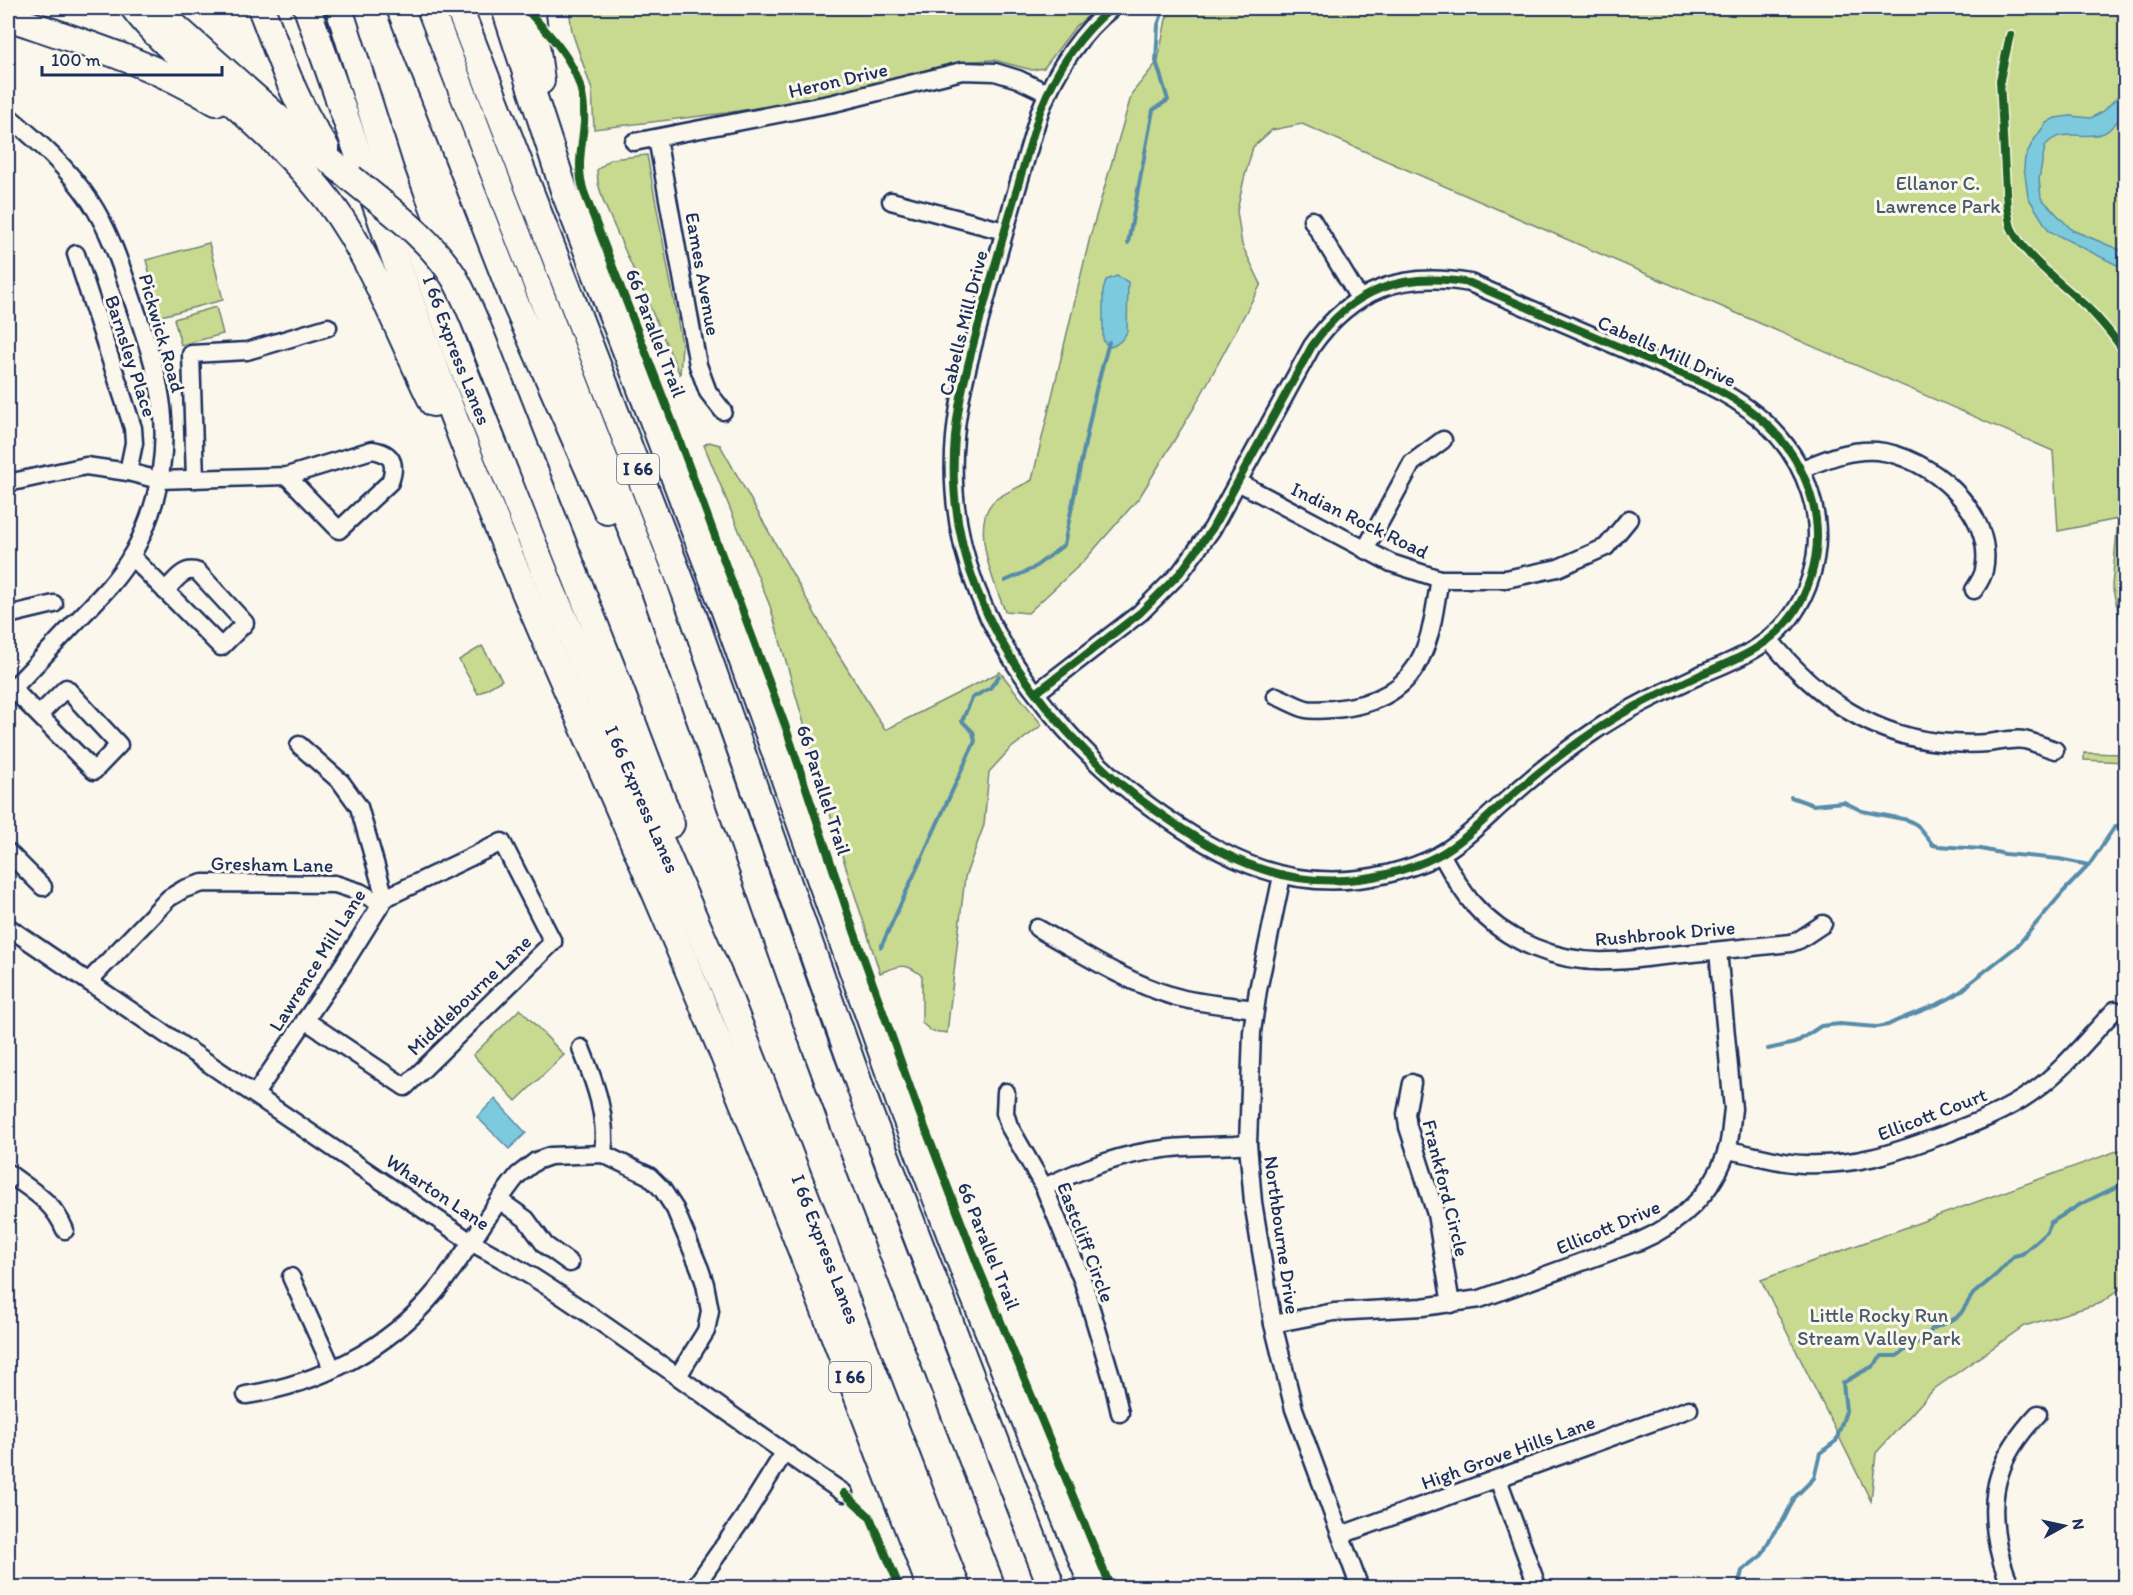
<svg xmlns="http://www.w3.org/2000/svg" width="2133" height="1595" font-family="Itim,sans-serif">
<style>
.green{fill:#c8da8f;stroke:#728476;stroke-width:1.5}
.water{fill:#7ecadd;stroke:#568caa;stroke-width:1.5}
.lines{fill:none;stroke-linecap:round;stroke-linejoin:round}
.stream{stroke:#568caa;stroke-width:4}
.minor-casing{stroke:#1b2f5e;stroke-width:21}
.highway-casing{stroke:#1b2f5e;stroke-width:30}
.minor{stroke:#fbf7ec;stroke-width:16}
.highway{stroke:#fbf7ec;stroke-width:26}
.highway-bridge-casing{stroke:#1b2f5e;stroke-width:30;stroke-linecap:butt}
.highway-bridge{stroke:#fbf7ec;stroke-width:26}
.cycleway-casing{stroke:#fbf7ec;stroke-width:11}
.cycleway{stroke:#1b5e20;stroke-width:8}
.labels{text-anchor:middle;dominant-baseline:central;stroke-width:6;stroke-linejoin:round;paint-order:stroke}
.shield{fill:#fbf7ec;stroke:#5e6b89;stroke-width:1.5}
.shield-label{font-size:18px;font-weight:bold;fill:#1b2f5e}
.street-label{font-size:20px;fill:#1b2f5e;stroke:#fbf7ec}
.park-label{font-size:20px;fill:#465a6a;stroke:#fbf7ec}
</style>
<rect width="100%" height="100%" fill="#fbf7ec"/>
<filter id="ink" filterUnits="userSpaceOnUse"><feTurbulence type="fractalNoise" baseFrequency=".0167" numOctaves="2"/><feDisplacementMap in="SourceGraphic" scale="12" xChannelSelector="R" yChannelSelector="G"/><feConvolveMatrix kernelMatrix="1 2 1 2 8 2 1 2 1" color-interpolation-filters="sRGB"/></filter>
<g filter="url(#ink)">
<!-- green -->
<g class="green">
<polygon points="569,8 1098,8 1075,27 1044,68 1032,70 994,60 971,61 929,69 873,87 826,97 718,114 594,129 592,90 572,32"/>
<path d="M 1172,8 L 2125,8 L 2125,639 L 2112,586 L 2118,519 L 2058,531 L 2053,451 L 1302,124 L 1272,130 L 1253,147 L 1244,179 L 1237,211 L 1242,245 L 1261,284 L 1194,408 L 1139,498 L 1084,561 L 1028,613 L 1005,611 C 995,586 968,523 995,500 C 1005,492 1020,487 1032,480 L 1090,237 L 1132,93 L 1158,61 L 1166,19 Z"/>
<polygon points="647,155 682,344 680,375 604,203 598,183 597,170 611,159"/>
<polygon points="209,243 223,300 161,316 146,260"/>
<polygon points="216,307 223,334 181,345 174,319"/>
<path d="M 709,442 L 720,445 L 832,644 L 885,730 L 1000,672 L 1042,725 L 1010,749 L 989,772 L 984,825 L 965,877 L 947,1033 L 931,1031 L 922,1023 L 922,976 C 905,961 899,966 880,973 L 842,855 L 770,606 L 704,445 Z"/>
<polygon points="482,646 502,680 478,694 459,660"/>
<polygon points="2084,753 2125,754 2125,762 2084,760"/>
<polygon points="520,1009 564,1055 516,1101 473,1055"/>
<polygon points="2125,1148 2125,1285 2101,1303 2024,1326 1934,1389 1876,1453 1871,1501 1761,1280"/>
</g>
<!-- water -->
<g class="water">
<path d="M 2125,95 L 2125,115 C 2118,119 2111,130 2104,133 C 2084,141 2061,126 2045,146 L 2039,179 L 2041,198 L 2072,230 L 2125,252 L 2125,269 L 2049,231 L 2028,197 L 2024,167 L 2025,158 L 2032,143 L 2046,123 L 2055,118 L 2070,116 L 2091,118 L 2104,111 L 2117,97 Z"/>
<path d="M 1117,276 L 1128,282 L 1127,332 C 1123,340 1118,345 1110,347 L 1104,342 L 1103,338 L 1103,291 L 1106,280 Z"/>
<polygon points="495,1099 526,1133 509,1149 477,1117"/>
</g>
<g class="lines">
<!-- stream -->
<g class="stream">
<polyline points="1128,243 1153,110 1168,100 1156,61 1158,25 1164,8"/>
<polyline points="1005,581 1032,569 1064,545 1096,390 1109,342"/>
<polyline points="1791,797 1813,805 1844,802 1862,811 1908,820 1917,825 1933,845 1938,846 1981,849 2005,854 2059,859 2089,865"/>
<polyline points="881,947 975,741 973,732 962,721 972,698 990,688 999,676"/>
<path d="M 1768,1049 L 1795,1043 L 1821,1026 L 1840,1024 L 1877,1027 L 1888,1025 C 1912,1012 1954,1003 1971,982 L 2017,946 L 2063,892 L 2089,865 L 2114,828 L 2126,822"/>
<path d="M 1738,1588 L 1742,1571 L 1762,1555 L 1772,1535 L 1784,1519 L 1795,1497 L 1814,1478 L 1820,1453 L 1836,1441 L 1846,1411 L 1843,1383 C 1848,1380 1868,1368 1872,1367 L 1882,1356 L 1897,1356 L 1908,1348 L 1923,1341 L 1928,1336 L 1932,1329 L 1956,1318 L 1961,1313 L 1973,1294 L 1997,1274 L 2014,1256 L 2022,1254 L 2047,1232 L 2050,1223 L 2081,1204 L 2118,1186 L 2126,1175"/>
</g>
<!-- minor casing -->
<g class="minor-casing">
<g id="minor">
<path d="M 8,116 C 38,141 68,168 90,201 C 110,231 121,266 133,301 C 142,328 152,355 158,383 C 171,441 161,503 132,555 C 117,581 94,603 74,624 C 52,647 30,671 8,693"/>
<polyline points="657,138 698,365 708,392 723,411"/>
<polyline points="634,142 834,103 962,71 995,72 1018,79 1047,93"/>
<polyline points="891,201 1004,231"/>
<polyline points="1312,220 1359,298"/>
<polyline points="76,254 133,428 134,443 128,472"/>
<path d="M 1802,469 C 1827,459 1849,449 1877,451 C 1929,456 1996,513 1984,570 C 1983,577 1978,584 1974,590"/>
<polyline points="195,479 191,354 247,351 328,327"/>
<polyline points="1238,482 1391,563 1440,579 1506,579 1558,568 1606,547 1629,519"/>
<path d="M 8,483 L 86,466 L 128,472 L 159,480 L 287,476 L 372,450 C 392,453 397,463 390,482 L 339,530 L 287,476"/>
<polyline points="1365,550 1412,463 1443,440"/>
<path d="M 131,556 L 221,647 L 245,623 L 198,572 C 184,566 175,581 165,591"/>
<polyline points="8,615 54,604"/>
<path d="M 1769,639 C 1816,697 1874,739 1951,743 C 1963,744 1976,744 1988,743 C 1999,742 2013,738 2024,740 C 2034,742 2045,747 2055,750"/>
<polyline points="8,684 94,771 119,745 66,688 39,715"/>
<path d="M 1036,693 L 1140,613 L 1180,573 L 1212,529 L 1312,346 C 1352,289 1402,271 1470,283 L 1708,385 C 1756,408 1794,441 1810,493 C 1828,547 1810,613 1761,645 C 1744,657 1723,665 1704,673 C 1666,691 1628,708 1593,732 C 1560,754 1530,779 1501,805 C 1481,823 1461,843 1437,856 C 1422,864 1403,870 1387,874 C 1293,896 1226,861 1152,808 C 1105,775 1065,733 1031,687 C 970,604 941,510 959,407 C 965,372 975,337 985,302 C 1002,238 1021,175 1040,111 C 1056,71 1078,35 1112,8"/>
<path d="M 1276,696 C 1286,700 1296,706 1306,709 C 1314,711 1324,709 1333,709 C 1371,706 1406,692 1422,655 C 1433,632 1435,604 1440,579"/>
<polyline points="8,852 43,887"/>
<path d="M 1441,854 C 1451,871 1460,889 1473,904 C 1506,942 1558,963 1608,961 C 1626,961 1645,958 1663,956 C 1706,952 1748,947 1791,943 L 1799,940 L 1823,924"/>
<polyline points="1282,876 1258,990 1252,1032 1248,1144 1253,1202 1273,1324 1294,1409 1360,1588"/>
<path d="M 8,927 L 471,1242 C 494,1255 517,1267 539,1281 C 643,1348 741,1425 844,1493"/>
<path d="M 1037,928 C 1080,952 1125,982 1173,996 C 1199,1004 1227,1005 1255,1009"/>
<polyline points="89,981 169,898 184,889 203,883 335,884 360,892 381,904"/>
<polyline points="305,1020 405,1087 553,942 502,842 385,898"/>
<path d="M 581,1048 C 595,1083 608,1117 603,1154"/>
<polyline points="1412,1083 1406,1114 1408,1127 1436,1214 1451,1304"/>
<polyline points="1006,1092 1005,1113 1009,1126 1044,1187 1083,1282 1113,1382 1120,1413"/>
<polyline points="255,1094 345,962 385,898 359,807 341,782 299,745"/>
<path d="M 1727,1150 C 1752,1154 1778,1163 1803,1164 C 1856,1166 1891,1154 1940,1136 C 1972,1124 2003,1113 2031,1093 C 2063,1071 2088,1038 2115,1010"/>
<path d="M 8,1173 C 32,1191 53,1201 65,1230"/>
<path d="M 1044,1187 C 1083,1169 1120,1154 1164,1149 C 1191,1145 1220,1147 1248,1144"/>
<polyline points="499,1200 526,1219 545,1245 570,1263"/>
<polyline points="291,1277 332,1368"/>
<path d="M 1273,1324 L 1334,1312 L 1422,1307 L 1480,1299 L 1640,1241 C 1680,1224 1714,1192 1727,1150 C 1731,1137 1731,1122 1733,1109 L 1718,951"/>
<path d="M 246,1395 C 319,1384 388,1349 436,1291 C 466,1255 488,1212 518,1175 L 536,1161 L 550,1156 L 603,1154 L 649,1176 L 662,1189 L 675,1209 L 700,1269 L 705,1284 L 710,1311 L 706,1331 L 678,1376"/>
<polyline points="1498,1479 1538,1588"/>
<polyline points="1341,1535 1689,1409"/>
<polyline points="694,1588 744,1517 784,1453"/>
<path d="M 2012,1588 C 1996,1556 1988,1507 2000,1473 C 2007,1450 2022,1431 2038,1414"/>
</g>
</g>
<!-- highway casing -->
<g class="highway-casing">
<g id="highway">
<path d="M 134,8 C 155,36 182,58 208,81 C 245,113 282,146 314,183 C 369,246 396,329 433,403"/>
<polyline points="154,8 287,126 351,178"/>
<path d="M 261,8 C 280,56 295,105 326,148"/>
<path d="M 307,8 C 358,152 407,298 463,441 C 536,627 621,807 697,991 C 780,1188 854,1388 931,1588"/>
<path id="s1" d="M 339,8 L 390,170 L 457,353 L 553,593 L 730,1001 L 957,1588"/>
<polyline points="400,8 514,300 607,511"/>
<polyline points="430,8 653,585 811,1034 862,1173 1022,1588"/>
<polyline points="459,8 685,592 869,1112 1052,1588"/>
<polyline points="505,8 565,193 653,420 725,611 899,1100 968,1281 1094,1588"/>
<polyline points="531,8 541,81"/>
<path d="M 8,17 C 78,41 152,63 216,102"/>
<polyline points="481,336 613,671 671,824"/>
</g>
</g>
<!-- minor -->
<use href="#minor" class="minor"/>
<!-- highway -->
<use href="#highway" class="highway"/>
<!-- highway-bridge casing -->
<g class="highway-bridge-casing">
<path id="highway-bridge" d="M 351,178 C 387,208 429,237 454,277 C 465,296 473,316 481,336"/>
</g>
<!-- highway-bridge -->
<use href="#highway-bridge" class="highway-bridge"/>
<!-- cycleway casing -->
<g class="cycleway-casing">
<g id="cycleway">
<path d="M 525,8 C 557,43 587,71 584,123 C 582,148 576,167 584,192 L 673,423 L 785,725 L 850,920 L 919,1112 L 980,1271 L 1111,1588"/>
<path d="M 2010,35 L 2000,80 L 2007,209 C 2009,215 2009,221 2011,227 C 2025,260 2070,289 2094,314 C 2106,327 2117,340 2126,355"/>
<path d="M 1036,693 L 1140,613 L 1180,573 L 1212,529 L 1312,346 C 1352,289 1402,271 1470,283 L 1708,385 C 1756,408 1794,441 1810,493 C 1828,547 1810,613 1761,645 C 1744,657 1723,665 1704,673 C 1666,691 1628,708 1593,732 C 1560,754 1530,779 1501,805 C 1481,823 1461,843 1437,856 C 1422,864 1403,870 1387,874 C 1293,896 1226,861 1152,808 C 1105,775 1065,733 1031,687 C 970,604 941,510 959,407 C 965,372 975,337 985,302 C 1002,238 1021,175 1040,111 C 1056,71 1078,35 1112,8"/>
<polyline points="844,1493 870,1517 900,1588"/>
</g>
</g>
<!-- cycleway -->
<use href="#cycleway" class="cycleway"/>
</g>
</g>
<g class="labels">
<!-- shield labels -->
<g class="shield">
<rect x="617" y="454" width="42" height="30" rx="4.5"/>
<rect x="829" y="1362" width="42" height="30" rx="4.5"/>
</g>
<g class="shield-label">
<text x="638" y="469">I 66</text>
<text x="850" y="1377">I 66</text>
</g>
<!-- street labels -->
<g class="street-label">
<text transform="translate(838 80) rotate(-13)">Heron Drive</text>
<text transform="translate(703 274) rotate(80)">Eames Avenue</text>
<text transform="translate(963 323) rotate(-76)">Cabells Mill Drive</text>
<text transform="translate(162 333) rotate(74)">Pickwick Road</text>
<text transform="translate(656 333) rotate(69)">66 Parallel Trail</text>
<text stroke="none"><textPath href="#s1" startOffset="362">I 66 Express Lanes</textPath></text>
<text transform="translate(1667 351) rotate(24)">Cabells Mill Drive</text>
<text transform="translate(131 356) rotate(72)">Barnsley Place</text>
<text transform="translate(1360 520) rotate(26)">Indian Rock Road</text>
<text transform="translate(824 790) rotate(72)">66 Parallel Trail</text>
<text stroke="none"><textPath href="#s1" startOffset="848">I 66 Express Lanes</textPath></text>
<text transform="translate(272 864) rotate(1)">Gresham Lane</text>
<text transform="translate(1665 933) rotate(-5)">Rushbrook Drive</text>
<text transform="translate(317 960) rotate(-58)">Lawrence Mill Lane</text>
<text transform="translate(469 995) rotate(-44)">Middlebourne Lane</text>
<text transform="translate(1932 1114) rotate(-21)">Ellicott Court</text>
<text transform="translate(1446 1188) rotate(76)">Frankford Circle</text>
<text transform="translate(438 1192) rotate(34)">Wharton Lane</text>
<text transform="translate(1608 1227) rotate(-23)">Ellicott Drive</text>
<text transform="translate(1282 1235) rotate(82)">Northbourne Drive</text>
<text transform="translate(1086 1242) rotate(69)">Eastcliff Circle</text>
<text transform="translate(989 1246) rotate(68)">66 Parallel Trail</text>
<text stroke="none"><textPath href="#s1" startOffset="1334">I 66 Express Lanes</textPath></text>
<text transform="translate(1508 1452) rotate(-20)">High Grove Hills Lane</text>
</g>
<!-- park labels -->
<g class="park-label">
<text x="1938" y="183">Ellanor C.<tspan x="1938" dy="23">Lawrence Park</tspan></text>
<text x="1879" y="1315">Little Rocky Run<tspan x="1879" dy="23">Stream Valley Park</tspan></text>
</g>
</g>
<!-- margin -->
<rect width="2133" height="1595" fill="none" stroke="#fbf7ec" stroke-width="30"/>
<rect x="15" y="15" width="2103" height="1565" fill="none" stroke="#1b2f5e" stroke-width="2" filter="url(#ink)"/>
<!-- north arrow -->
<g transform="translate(2064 1526) rotate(82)" stroke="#fbf7ec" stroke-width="4.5" paint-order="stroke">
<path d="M0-4.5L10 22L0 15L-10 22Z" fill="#1b2f5e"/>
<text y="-9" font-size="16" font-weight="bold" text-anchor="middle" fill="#1b2f5e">N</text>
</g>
<!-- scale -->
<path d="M42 66v9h180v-9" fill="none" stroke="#1b2f5e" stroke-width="3"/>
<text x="51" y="66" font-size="18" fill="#1b2f5e" stroke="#fbf7ec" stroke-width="4.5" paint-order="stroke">100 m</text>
</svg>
